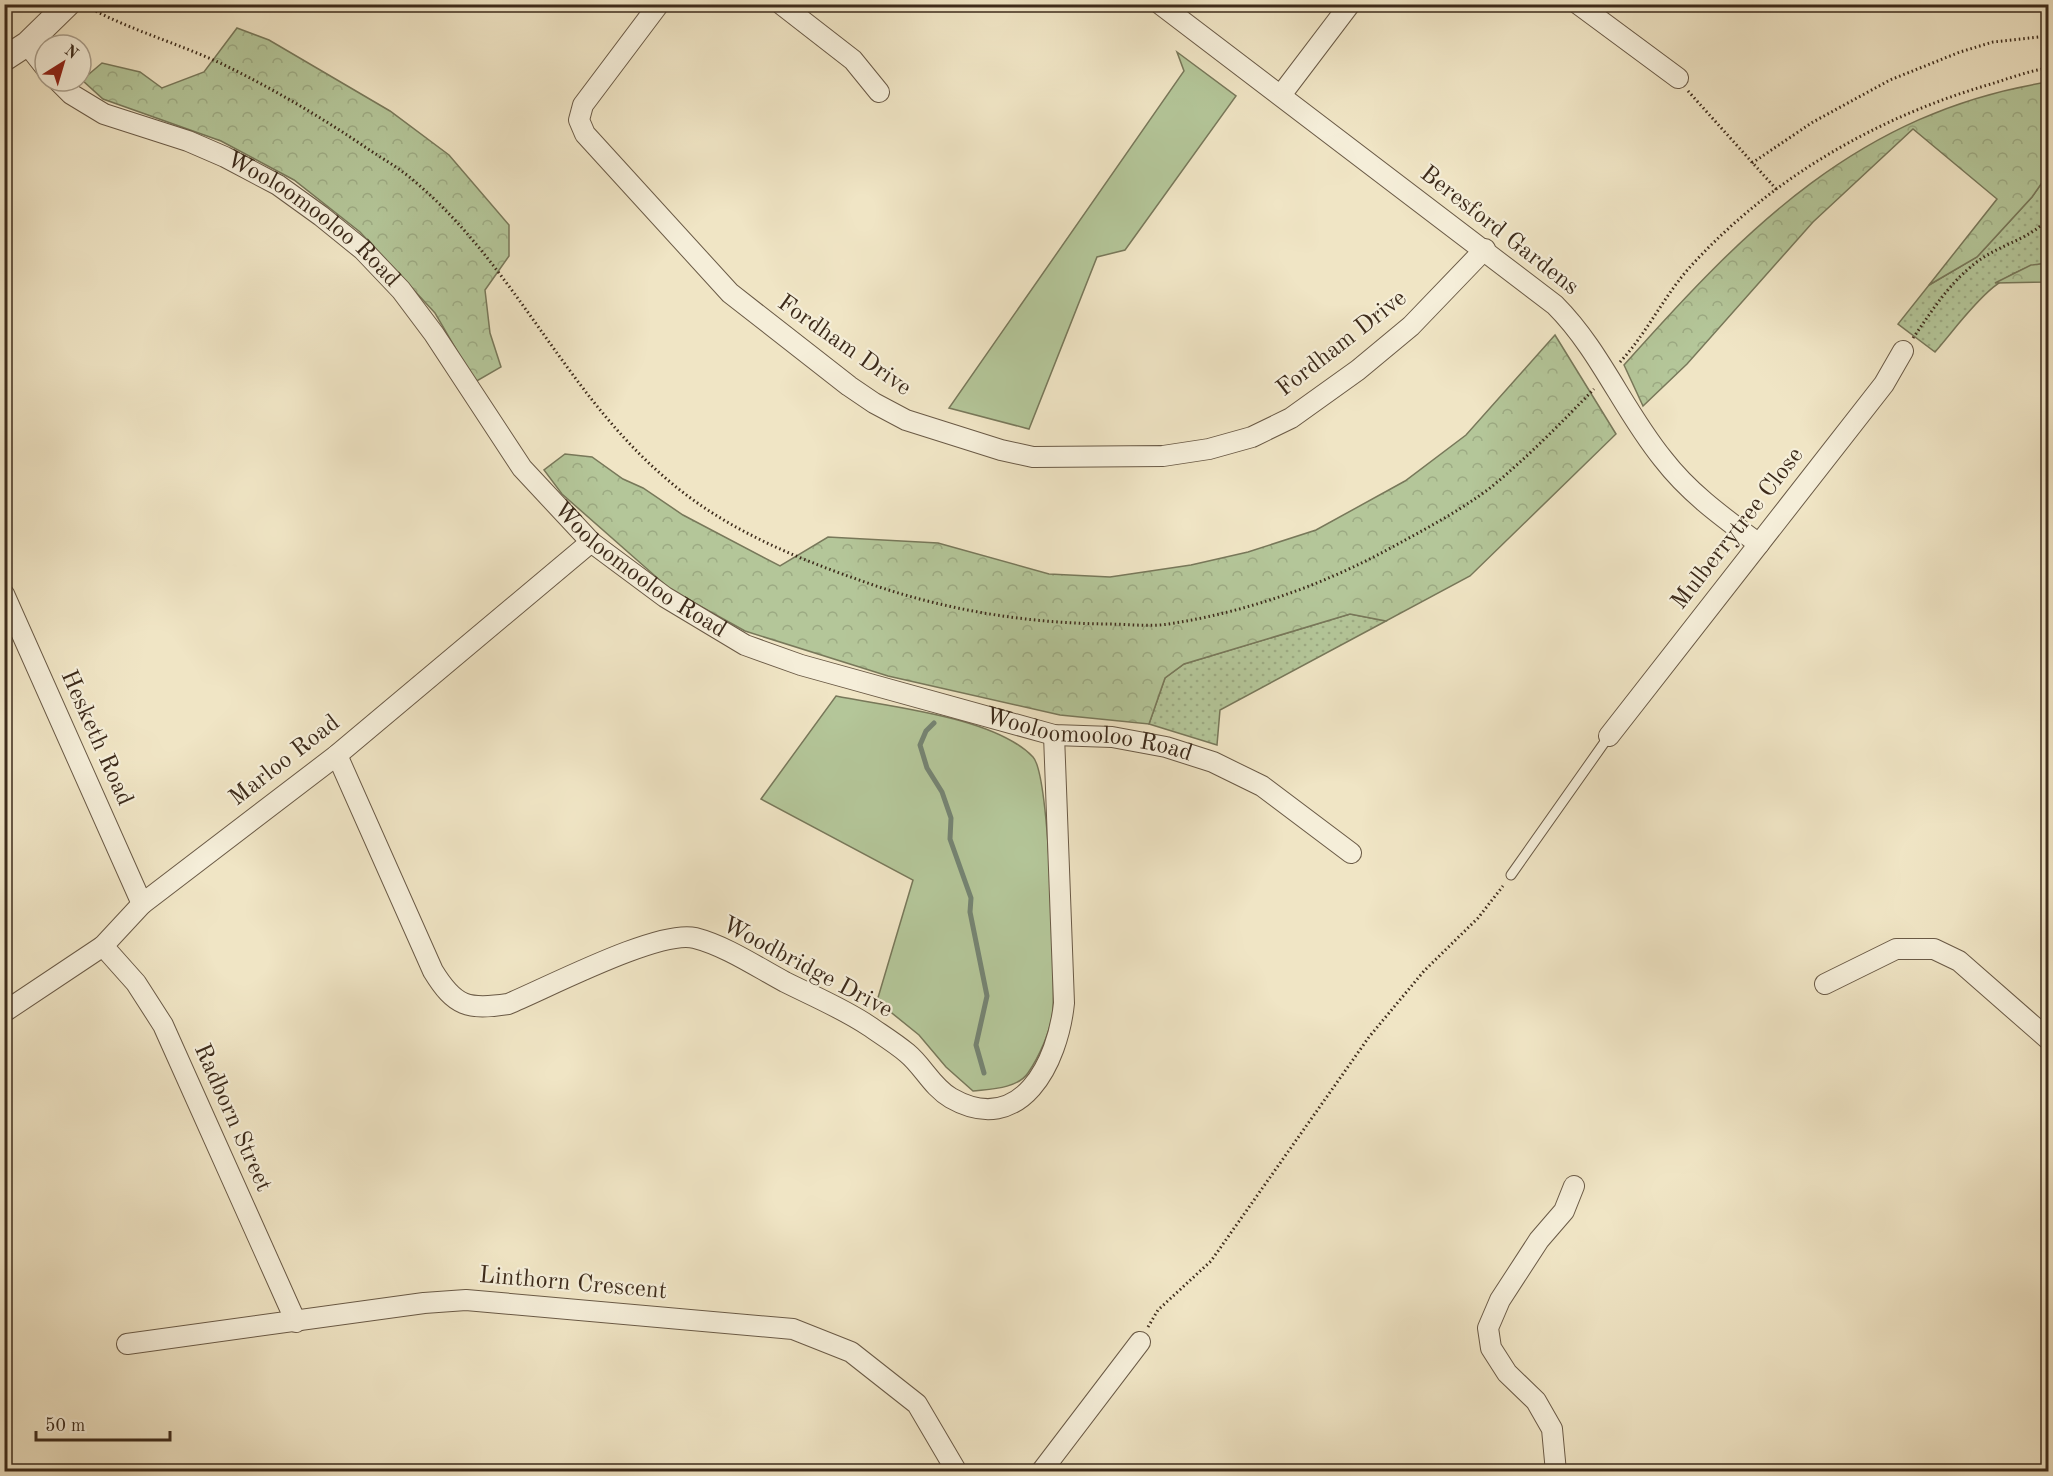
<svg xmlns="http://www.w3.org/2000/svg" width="2053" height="1476" font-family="'Old Standard TT',serif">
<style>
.grass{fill:url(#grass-dots);stroke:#78785a;stroke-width:1.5}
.forest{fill:url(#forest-crowns);stroke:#78785a;stroke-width:1.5}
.park{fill:#b4c699;stroke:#78785a;stroke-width:1.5}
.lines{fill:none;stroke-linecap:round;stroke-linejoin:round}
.stream{stroke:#758473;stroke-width:5}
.service-casing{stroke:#6a5a46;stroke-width:11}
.minor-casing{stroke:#6a5a46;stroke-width:22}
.tertiary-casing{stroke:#6a5a46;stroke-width:26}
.path{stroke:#3d2b1b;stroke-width:3;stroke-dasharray:1.5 3;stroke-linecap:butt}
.service{stroke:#f5eed9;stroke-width:9}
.minor{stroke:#f5eed9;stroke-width:20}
.tertiary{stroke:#f5eed9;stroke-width:24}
.labels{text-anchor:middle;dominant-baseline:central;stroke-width:4.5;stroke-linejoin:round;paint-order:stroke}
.street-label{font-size:24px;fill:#3d2b1b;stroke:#f5eed9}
</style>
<defs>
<pattern id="grass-dots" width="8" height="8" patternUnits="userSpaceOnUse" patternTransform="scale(1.5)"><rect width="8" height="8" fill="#b4c699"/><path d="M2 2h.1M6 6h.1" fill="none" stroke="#9caa83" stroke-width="1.8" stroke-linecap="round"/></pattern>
<pattern id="forest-crowns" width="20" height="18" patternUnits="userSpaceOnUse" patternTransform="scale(1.5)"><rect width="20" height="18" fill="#b4c699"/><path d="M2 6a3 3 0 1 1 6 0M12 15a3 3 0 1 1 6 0" fill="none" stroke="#9caa83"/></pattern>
</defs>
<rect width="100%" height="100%" fill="#f0e5c5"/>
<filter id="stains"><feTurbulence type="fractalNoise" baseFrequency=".00333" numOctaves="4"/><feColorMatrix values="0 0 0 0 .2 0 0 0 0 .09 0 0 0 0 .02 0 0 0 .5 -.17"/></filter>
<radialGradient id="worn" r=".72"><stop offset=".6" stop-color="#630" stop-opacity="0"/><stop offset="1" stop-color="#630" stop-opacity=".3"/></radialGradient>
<!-- grass -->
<g class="grass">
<path d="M 2048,174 L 2048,263 C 1995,269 1968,314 1935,352 L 1898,324 L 1929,285 L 1977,257 L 2032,197 Z"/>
<polygon points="1350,614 1386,621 1220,710 1217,745 1149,724 1165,678 1184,664"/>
</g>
<!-- forest -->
<g class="forest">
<polygon points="237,28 269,40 390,111 449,155 509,225 509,256 485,290 490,333 501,367 475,382 435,313 360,232 294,180 221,141 103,99 82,80 102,63 140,72 162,88 204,72"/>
<path d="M 2048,82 L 2048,174 L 2032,197 L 1977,257 L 1929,285 L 1997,199 L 1913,129 L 1813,222 L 1687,364 L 1643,406 L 1624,365 C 1746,228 1859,112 2048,82 Z"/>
<polygon points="2048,263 2048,282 1995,283 2031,265"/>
<polygon points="1555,335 1616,434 1470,576 1386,621 1350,614 1184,664 1165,678 1149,724 1060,715 888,676 745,631 671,590 562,494 544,470 565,454 592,457 623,479 643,488 683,515 780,566 828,537 938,543 1049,574 1110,577 1191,565 1248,552 1316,530 1405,481 1466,435"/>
</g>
<!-- park -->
<g class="park">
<polygon points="1177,52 1236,96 1125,250 1097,257 1029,429 949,408 1184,71"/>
<path d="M 836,696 C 891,707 995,717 1033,757 C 1050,775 1055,976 1053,1010 C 1051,1031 1039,1057 1028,1073 C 1017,1089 989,1089 973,1091 L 946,1067 L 919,1035 L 877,1001 L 913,880 L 761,799 Z"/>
</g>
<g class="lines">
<!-- stream -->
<polyline class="stream" points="934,723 926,731 920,745 927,768 942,792 951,818 950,839 971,898 970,912 987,996 976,1045 984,1073"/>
<!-- service casing -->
<g class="service-casing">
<polyline id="service" points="1511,875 1609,736"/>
</g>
<!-- minor casing -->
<g class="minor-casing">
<g id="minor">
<polyline points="659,4 583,105 579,120 585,134 730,293 849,386 874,403 906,420 1001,450 1033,457 1163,456 1209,449 1252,437 1291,418 1358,370 1411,326 1485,249"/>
<polyline points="781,4 853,60 879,92"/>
<path d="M 1160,4 L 1555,305 C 1600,350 1623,410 1663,459 C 1690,494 1724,518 1759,544"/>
<polyline points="1578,4 1678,78"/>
<polyline points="27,44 45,67"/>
<path id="s1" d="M 58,81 L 71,94 L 104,114 L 188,141 L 225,157 L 278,185 L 321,216 L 363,250 L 401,290 L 434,334 L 522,468 L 591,542 L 665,597 L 745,645 L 801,665 L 1054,735 L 1112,737 L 1166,747 L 1213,762 L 1262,786 L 1351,853"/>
<polyline points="1281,95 1350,4"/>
<polyline points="4,594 142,904"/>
<polyline points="1609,736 1884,384 1903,351"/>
<path d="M 337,755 L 433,971 C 455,1007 468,1010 508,1004 C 547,988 659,929 695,938 C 726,946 757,967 785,982 C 813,996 844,1009 869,1026 C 882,1035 895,1043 907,1053 C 923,1066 932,1087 951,1098 C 1021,1138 1058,1062 1064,1003 L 1054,735"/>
<polyline points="103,946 136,983 163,1025 296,1322"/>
<polyline points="1825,984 1896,949 1934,949 1959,961 2048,1039"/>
<polyline points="4,1012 103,946 142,904 337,755 591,542"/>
<polyline points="127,1344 424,1303 466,1300 793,1329 851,1352 917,1404 957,1472"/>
<polyline points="1041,1472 1140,1342"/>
<polyline points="1556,1472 1552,1429 1536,1401 1507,1373 1491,1348 1488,1328 1500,1300 1539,1240 1564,1211 1574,1186"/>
</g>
</g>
<!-- tertiary casing -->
<g class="tertiary-casing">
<polyline id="tertiary" points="4,59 27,44 68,4"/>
</g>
<!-- path -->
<g class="path">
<path d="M 88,7 C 130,30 177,43 220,63 C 272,88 321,117 368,149 C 383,159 399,168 413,180 C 515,265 566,395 669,481 C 724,528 791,556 859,580 C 939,609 1022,623 1106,624 C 1127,624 1149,627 1169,624 C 1251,611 1326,584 1398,544 C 1429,527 1461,510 1490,488 C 1527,458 1561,423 1594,389"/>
<polyline points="1688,91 1777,190"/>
<polyline points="1752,163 1813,122 1890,80 1960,52 1993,42 2048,36"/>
<path d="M 1913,338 C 1934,308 1953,277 1984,257 C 2006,243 2030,238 2048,219"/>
<path d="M 1620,362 C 1647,333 1664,296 1690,267 C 1771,178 1877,117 1991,84 C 2010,78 2029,71 2048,68"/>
<polyline points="1148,1327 1158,1310 1211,1261 1369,1037 1424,971 1478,918 1503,886"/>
</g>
<!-- service -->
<use href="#service" class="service"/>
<!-- minor -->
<use href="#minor" class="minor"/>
<!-- tertiary -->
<use href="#tertiary" class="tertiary"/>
</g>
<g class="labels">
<!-- street labels -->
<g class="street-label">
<text stroke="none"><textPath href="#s1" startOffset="294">Wooloomooloo Road</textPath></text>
<text transform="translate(1499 231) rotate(38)">Beresford Gardens</text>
<text transform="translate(1342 344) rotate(-38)">Fordham Drive</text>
<text transform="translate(844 346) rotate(35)">Fordham Drive</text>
<text transform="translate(1738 529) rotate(-52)">Mulberrytree Close</text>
<text stroke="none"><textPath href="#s1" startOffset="780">Wooloomooloo Road</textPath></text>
<text stroke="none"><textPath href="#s1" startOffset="1266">Wooloomooloo Road</textPath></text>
<text transform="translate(96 738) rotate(66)">Hesketh Road</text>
<text transform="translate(285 761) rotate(-38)">Marloo Road</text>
<text transform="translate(807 968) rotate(28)">Woodbridge Drive</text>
<text transform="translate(232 1118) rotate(66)">Radborn Street</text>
<text transform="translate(573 1284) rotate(5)">Linthorn Crescent</text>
</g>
</g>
<!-- margin -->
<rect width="2053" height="1476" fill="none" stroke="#f0e5c5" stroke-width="24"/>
<rect x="6" y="6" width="2041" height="1464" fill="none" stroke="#3d2b1b" stroke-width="3"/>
<rect x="12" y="12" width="2029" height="1452" fill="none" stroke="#3d2b1b" stroke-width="1.5"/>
<!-- north arrow -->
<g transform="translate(63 63) rotate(37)"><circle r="28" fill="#f5eed9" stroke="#aba08d" stroke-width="1.5"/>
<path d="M0-4.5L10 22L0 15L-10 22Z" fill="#8f2418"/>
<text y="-9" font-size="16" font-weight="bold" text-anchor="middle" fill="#3d2b1b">N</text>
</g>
<!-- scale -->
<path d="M36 1431v9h134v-9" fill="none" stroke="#3d2b1b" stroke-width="3"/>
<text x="45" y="1431" font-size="18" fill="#3d2b1b" stroke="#f5eed9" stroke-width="4.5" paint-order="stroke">50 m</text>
<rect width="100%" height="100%" filter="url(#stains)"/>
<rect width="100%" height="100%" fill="url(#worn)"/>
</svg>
